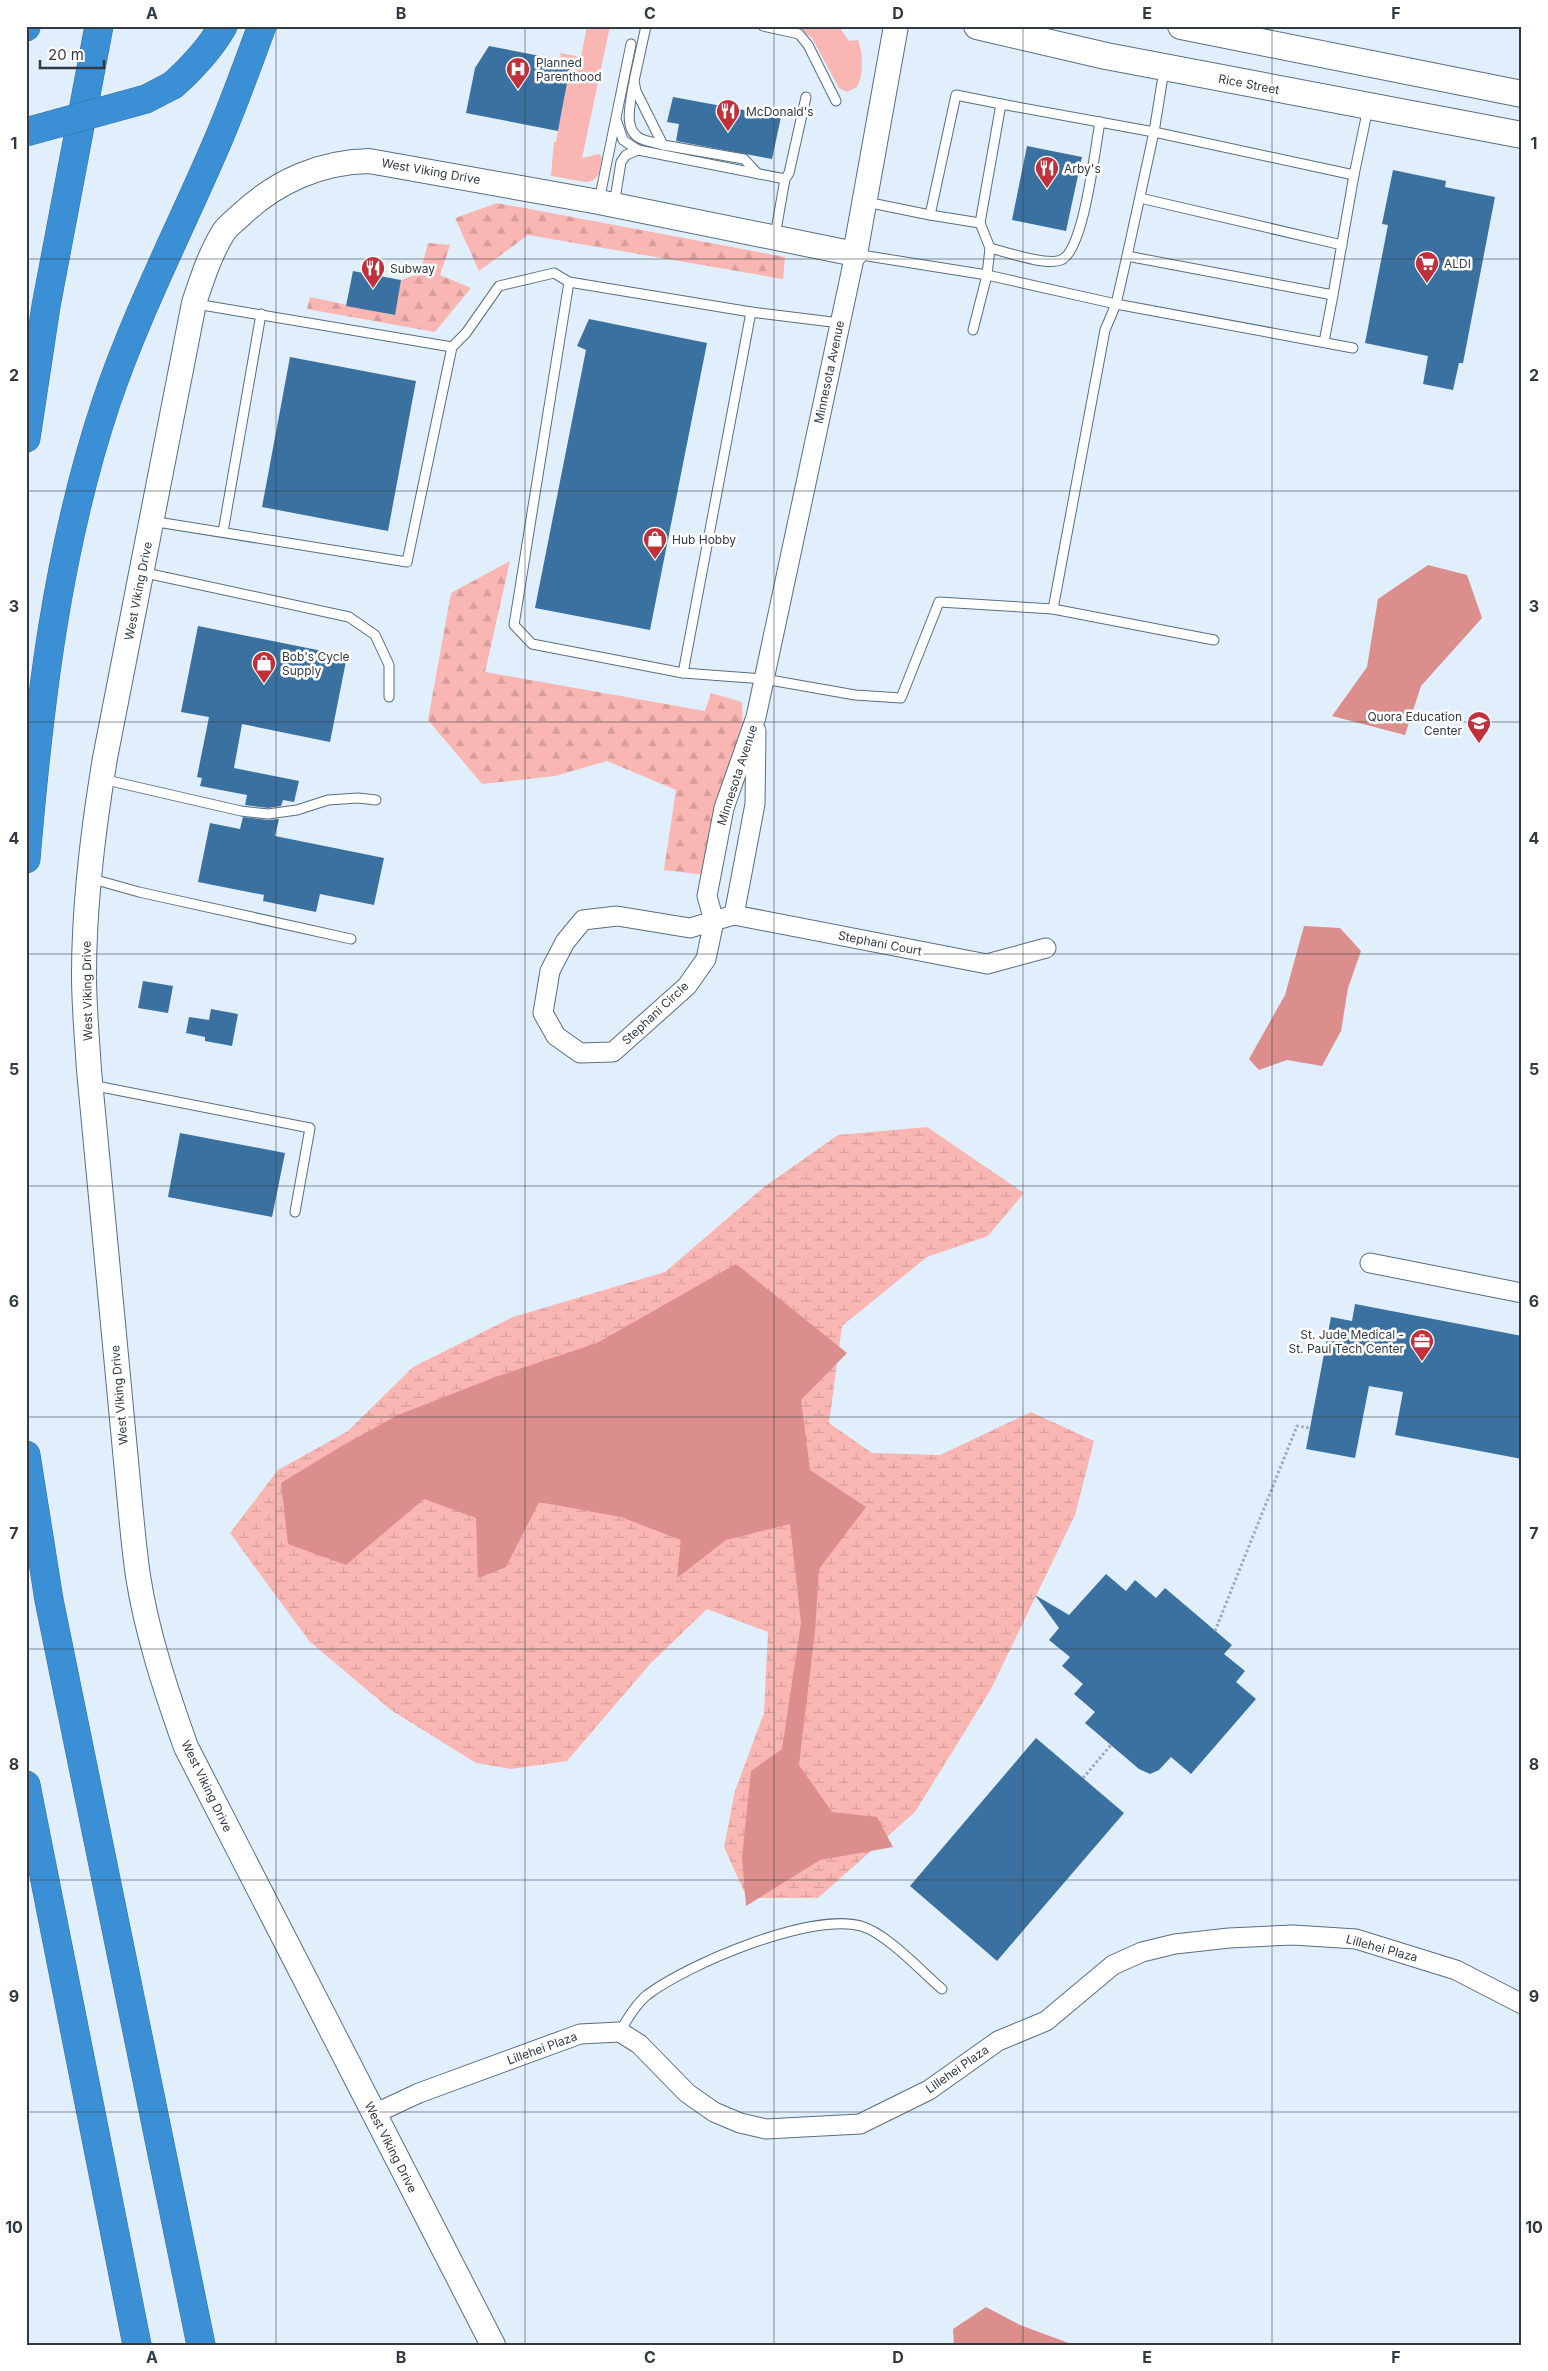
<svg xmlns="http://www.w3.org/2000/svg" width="1548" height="2371" font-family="Inter,sans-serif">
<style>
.grass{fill:#f9b6b3}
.forest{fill:url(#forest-firs)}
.wetland{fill:url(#wetland-marsh)}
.water{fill:#db8e8c}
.building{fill:#3b71a0}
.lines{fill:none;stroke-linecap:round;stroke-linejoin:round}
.service-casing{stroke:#596e81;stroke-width:11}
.minor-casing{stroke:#596e81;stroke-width:21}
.tertiary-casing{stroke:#596e81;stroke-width:26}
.secondary-casing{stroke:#596e81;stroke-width:28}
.motorway-casing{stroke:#3871a2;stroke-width:29}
.path{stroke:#9eaab7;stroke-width:3;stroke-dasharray:2.5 2.5;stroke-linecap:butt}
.service{stroke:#fff;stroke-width:9}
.minor{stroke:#fff;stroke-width:19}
.tertiary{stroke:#fff;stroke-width:24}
.secondary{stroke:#fff;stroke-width:26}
.motorway{stroke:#3b8fd5;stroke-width:28}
.motorway-bridge-casing{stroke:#3871a2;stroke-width:29;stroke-linecap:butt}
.motorway-bridge{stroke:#3b8fd5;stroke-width:28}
.grid{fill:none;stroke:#313a43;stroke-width:1;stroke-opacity:0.55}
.labels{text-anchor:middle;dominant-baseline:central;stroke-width:5;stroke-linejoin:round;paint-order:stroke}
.poi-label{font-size:12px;fill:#313a43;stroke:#fff;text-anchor:start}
.street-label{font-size:12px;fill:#313a43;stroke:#fff}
.neatline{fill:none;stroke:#313a43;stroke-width:2}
.grid-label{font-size:16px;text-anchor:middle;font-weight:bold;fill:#313a43}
</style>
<defs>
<pattern id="forest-firs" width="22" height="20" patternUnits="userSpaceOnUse" patternTransform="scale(1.25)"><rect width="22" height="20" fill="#f9b6b3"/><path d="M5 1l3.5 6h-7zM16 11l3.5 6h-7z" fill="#d69d9b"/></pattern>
<pattern id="wetland-marsh" width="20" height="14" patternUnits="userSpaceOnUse" patternTransform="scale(1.25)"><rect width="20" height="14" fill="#f9b6b3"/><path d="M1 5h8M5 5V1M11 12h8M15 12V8" fill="none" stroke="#d69d9b"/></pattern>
</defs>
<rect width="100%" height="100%" fill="#e1effd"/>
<!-- grass -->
<g class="grass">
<path d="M 587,26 L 610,26 L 582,158 L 599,154 L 602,158 C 600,169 600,181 586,182 L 551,176 L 554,142 L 556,142 L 571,63 L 560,60 L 561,55 L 559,54 L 560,53 L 581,57 Z"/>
<path d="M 796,26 L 840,28 L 849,41 L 858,40 C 863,53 864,75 857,87 L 847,92 L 839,88 L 812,38 Z"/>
</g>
<!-- forest -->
<g class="forest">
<polygon points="497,203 785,257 783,279 528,235 479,271 455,218"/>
<polygon points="428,243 450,245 440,275 471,288 435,332 307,309 310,297 394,315 401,280 420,273"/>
<polygon points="510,561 485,672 705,711 711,693 742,702 743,731 705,875 664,870 676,790 607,761 555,776 482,784 428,720 451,593"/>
</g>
<!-- wetland -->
<polygon class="wetland" points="927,1127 1024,1193 988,1236 927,1257 842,1326 829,1423 872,1453 940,1455 1031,1412 1094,1441 1075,1515 991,1689 915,1812 818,1898 747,1898 724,1847 735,1791 764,1713 768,1632 707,1609 650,1664 567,1761 511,1769 476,1763 391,1710 310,1642 230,1533 278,1470 348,1431 413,1367 513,1317 665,1272 764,1187 838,1135"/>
<!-- water -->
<g class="water">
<polygon points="1428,565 1467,575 1482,618 1421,686 1405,735 1332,716 1367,667 1378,599"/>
<polygon points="1304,926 1340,928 1361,951 1348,988 1341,1031 1322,1066 1287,1060 1259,1070 1249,1059 1285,995"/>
<polygon points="736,1264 847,1353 801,1400 810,1470 866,1507 819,1569 815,1631 799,1765 832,1812 877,1817 893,1847 820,1860 746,1906 742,1857 751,1771 782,1749 801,1623 790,1524 726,1540 677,1578 681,1540 621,1517 539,1502 506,1567 478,1578 476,1518 424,1499 346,1565 288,1544 281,1483 340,1447 398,1415 498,1376 597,1343"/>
<polygon points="986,2307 1020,2325 1074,2345 954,2345 953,2329"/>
</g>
<!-- building -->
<g class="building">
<polygon points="489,46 571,62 558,131 466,113 475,68"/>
<polygon points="673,97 781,117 772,159 676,141 679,124 667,122"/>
<polygon points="1027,146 1082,157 1066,231 1012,220"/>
<polygon points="1393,170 1446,181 1445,187 1495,197 1463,363 1459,363 1453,390 1423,384 1428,356 1365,343 1388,225 1382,224"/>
<polygon points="353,271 401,280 395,315 346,306"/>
<polygon points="589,319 707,343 650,630 535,608 586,350 577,346"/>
<polygon points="290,357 416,381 388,531 262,507"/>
<polygon points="198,626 347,656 330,742 242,724 234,768 299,781 294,802 283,800 281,806 268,808 245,805 247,795 200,786 202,778 197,777 209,717 181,712"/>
<polygon points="243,817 268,820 279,819 275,836 384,858 374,905 320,894 316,912 263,901 264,895 198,882 210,823 240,829"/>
<polygon points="143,981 173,986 168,1013 138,1008"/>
<polygon points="211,1009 238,1014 232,1046 205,1041 205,1037 186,1033 189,1017 209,1020"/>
<polygon points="180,1133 285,1153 272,1217 168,1197"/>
<polygon points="1355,1304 1522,1336 1522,1459 1395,1435 1403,1392 1369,1386 1355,1458 1306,1449 1331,1317 1352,1321"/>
<polygon points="1106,1574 1126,1591 1135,1580 1156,1598 1165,1588 1232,1645 1224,1654 1245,1671 1236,1682 1256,1699 1191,1774 1171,1757 1159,1770 1150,1774 1139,1769 1085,1723 1095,1712 1074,1694 1083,1684 1062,1666 1070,1657 1049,1640 1059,1628 1035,1595 1069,1615"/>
<polygon points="1036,1738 1124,1813 997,1961 910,1886"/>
</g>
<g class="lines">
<!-- service casing -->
<g class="service-casing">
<g id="service">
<polyline points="646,26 634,81 636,91 663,145 744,159 758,174"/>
<polyline points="763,26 799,34 808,45 836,101"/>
<polyline points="1164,70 1154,132 1354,175 1368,108"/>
<path d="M 633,86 C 631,102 621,133 644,140 C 650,142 657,143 663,145"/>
<polyline points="617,122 623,140 638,150 785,179"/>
<polyline points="1140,198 1342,245"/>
<polyline points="599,201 631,44"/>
<polyline points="866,202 930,215 956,95 1001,104"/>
<polyline points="614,205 621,162 626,155 638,150"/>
<polyline points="930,215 980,223"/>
<polyline points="775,236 785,179 789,173 806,97"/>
<path d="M 990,248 C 1006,252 1046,266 1061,260 C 1084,251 1095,148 1100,122"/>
<polyline points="855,254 987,275 1116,304 1105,330 1053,609"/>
<polyline points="569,282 514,625 532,644 683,673"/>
<polyline points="196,304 452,347"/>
<polyline points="840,323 751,312 683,673 764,679 855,695 901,698 939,602 1053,609 1214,640"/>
<polyline points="973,330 987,275 990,248 980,223 1001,104 1154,132 1127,256"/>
<polyline points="1324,342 1333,295"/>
<polyline points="1353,348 1116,304 1127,256 1333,295 1354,175"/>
<polyline points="151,521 407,562 452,347 466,333 499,286 554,273 569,282 751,312"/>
<polyline points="223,532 261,314"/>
<polyline points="141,572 349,617 375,635 389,665 389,697"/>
<polyline points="102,779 241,811 268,814 297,810 328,800 358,798 376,800"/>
<polyline points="89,878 139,892 351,939"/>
<polyline points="91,1085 310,1128 295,1212"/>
<path d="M 620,2032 C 627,2019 635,2005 647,1995 C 688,1964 811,1912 861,1926 C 886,1933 921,1971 942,1989"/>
</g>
</g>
<!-- minor casing -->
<g class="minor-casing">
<g id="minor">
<polyline points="855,254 756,717 724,808 707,896 714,921 706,959 687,986 613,1052 580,1053 556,1036 543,1013 550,971 565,942 583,920 617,916 690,928 734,915 987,964 1046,948"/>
<polyline points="734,915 755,804 756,731"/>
<polyline points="1370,1263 1522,1293"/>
<polyline points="374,2114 419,2093 580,2034 620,2032 639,2044 687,2093 714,2112 740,2123 766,2129 860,2124 929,2090 998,2041 1046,2021 1113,1965 1142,1952 1175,1944 1229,1938 1293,1935 1356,1939 1456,1970 1522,2004"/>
</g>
</g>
<!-- tertiary casing -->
<g class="tertiary-casing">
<path id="tertiary" d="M 493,2345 L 186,1747 C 166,1691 147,1634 138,1576 C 135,1555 133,1535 131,1514 L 89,1070 C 87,1038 84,1006 84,975 C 84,902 93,830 105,758 L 194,303 C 202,279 210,254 223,233 C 227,226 236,220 242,214 C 277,181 321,162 369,161 L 599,202 L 855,254 L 896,26"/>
</g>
<!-- secondary casing -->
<g class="secondary-casing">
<g id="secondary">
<polyline points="977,26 1106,56 1522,135"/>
<polyline points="1181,26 1522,94"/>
</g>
</g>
<!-- motorway casing -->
<g class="motorway-casing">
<g id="motorway">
<polyline points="26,27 26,26"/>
<path d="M 173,85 C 193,67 210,49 223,26"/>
<polyline points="26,438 46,306 99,26"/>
<path d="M 26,859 C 39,705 57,550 106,403 C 136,314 179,231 216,145 C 233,106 247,66 262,26"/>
<polyline points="26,1455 49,1600 201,2345"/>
<polyline points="26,1785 137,2345"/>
</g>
</g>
<!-- path -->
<g class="path">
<polyline points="1215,1631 1297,1426 1310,1428"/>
<polyline points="1083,1778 1111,1745"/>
</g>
<!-- service -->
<use href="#service" class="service"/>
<!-- minor -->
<use href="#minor" class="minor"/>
<!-- tertiary -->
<use href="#tertiary" class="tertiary"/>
<!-- secondary -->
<use href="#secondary" class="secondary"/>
<!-- motorway -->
<use href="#motorway" class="motorway"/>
<!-- motorway-bridge casing -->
<g class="motorway-bridge-casing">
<polyline id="motorway-bridge" points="26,132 146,99 173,85"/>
</g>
<!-- motorway-bridge -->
<use href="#motorway-bridge" class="motorway-bridge"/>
</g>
<!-- grid -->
<path class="grid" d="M 276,26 L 276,2345M 525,26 L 525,2345M 774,26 L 774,2345M 1023,26 L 1023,2345M 1272,26 L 1272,2345M 26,259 L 1522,259M 26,491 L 1522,491M 26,722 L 1522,722M 26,954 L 1522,954M 26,1186 L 1522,1186M 26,1417 L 1522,1417M 26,1649 L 1522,1649M 26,1880 L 1522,1880M 26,2112 L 1522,2112"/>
<!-- icons -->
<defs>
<g id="hospital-pin" transform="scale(1.25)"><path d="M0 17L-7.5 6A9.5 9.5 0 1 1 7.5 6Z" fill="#c1313c" stroke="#fff"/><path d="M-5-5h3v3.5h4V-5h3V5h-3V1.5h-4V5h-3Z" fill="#fff"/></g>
<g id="restaurant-pin" transform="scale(1.25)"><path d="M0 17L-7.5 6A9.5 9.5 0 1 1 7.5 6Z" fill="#c1313c" stroke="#fff"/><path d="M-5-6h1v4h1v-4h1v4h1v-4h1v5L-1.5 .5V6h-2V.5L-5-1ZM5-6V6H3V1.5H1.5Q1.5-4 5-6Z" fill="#fff"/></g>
<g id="supermarket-pin" transform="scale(1.25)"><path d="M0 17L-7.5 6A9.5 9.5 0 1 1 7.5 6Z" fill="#c1313c" stroke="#fff"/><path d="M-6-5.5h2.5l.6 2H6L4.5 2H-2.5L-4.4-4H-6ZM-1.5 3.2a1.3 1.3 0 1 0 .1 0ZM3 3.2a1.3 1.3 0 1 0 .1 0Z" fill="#fff"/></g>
<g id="shop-pin" transform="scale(1.25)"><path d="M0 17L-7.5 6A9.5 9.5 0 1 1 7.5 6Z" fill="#c1313c" stroke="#fff"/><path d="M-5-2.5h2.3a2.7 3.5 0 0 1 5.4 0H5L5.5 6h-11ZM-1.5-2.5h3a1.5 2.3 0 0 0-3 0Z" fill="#fff"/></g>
<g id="school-pin" transform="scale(1.25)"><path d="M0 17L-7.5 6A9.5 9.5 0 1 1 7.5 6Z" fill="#c1313c" stroke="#fff"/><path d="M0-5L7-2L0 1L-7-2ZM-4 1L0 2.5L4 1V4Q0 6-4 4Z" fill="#fff"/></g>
<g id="office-pin" transform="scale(1.25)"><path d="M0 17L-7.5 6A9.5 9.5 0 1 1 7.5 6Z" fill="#c1313c" stroke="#fff"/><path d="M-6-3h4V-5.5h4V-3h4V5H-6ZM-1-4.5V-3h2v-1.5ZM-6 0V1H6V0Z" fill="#fff"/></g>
</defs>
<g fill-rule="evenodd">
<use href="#hospital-pin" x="518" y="69"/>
<use href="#restaurant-pin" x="728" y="111"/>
<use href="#restaurant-pin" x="1047" y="168"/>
<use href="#supermarket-pin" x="1427" y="263"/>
<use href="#restaurant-pin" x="373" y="268"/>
<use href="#shop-pin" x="655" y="539"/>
<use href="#shop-pin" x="264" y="663"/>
<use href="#school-pin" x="1479" y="723"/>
<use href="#office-pin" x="1422" y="1341"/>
</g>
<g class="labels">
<!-- poi labels -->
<g class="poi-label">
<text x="536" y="62">Planned<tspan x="536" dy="14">Parenthood</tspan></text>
<text x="746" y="111">McDonald's</text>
<text x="1064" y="168">Arby's</text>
<text x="1444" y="263">ALDI</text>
<text x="390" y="268">Subway</text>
<text x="672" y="539">Hub Hobby</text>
<text x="282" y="656">Bob's Cycle<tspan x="282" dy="14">Supply</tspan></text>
<text x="1462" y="716" text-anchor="end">Quora Education<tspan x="1462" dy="14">Center</tspan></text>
<text x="1404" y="1334" text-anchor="end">St. Jude Medical -<tspan x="1404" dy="14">St. Paul Tech Center</tspan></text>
</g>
<!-- street labels -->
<g class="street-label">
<text transform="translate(1249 84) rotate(11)">Rice Street</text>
<text transform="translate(431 171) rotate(10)">West Viking Drive</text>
<text transform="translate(829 372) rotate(-78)">Minnesota Avenue</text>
<text transform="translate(138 591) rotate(-79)">West Viking Drive</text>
<text transform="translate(737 775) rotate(-72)">Minnesota Avenue</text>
<text transform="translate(880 943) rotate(11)">Stephani Court</text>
<text transform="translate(87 991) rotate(-91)">West Viking Drive</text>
<text transform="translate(655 1013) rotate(-43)">Stephani Circle</text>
<text transform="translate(119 1395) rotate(-95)">West Viking Drive</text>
<text transform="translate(207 1786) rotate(64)">West Viking Drive</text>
<text transform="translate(1382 1948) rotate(15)">Lillehei Plaza</text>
<text transform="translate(542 2048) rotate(-20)">Lillehei Plaza</text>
<text transform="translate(957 2069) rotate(-35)">Lillehei Plaza</text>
<text transform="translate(391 2147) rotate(63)">West Viking Drive</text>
</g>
</g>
<!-- border -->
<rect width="1548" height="2371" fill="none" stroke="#ffffff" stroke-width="55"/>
<!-- scale -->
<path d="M40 60v8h64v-8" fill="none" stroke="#313a43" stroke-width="2.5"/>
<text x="48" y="60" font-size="15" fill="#313a43" stroke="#ffffff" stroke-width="4" paint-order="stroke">20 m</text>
<rect x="28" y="28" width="1492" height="2316" class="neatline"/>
<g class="grid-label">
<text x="152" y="19">A</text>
<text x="401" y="19">B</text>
<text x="650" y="19">C</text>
<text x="898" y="19">D</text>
<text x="1147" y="19">E</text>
<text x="1396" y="19">F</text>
<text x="14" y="149">1</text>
<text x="1534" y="149">1</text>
<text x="14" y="381">2</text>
<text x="1534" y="381">2</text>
<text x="14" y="612">3</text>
<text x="1534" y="612">3</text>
<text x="14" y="844">4</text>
<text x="1534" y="844">4</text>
<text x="14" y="1075">5</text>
<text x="1534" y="1075">5</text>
<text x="14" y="1307">6</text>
<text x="1534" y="1307">6</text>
<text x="14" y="1539">7</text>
<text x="1534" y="1539">7</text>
<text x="14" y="1770">8</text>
<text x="1534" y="1770">8</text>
<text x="14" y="2002">9</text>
<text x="1534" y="2002">9</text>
<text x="14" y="2233">10</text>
<text x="1534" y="2233">10</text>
<text x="152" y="2363">A</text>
<text x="401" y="2363">B</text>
<text x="650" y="2363">C</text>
<text x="898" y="2363">D</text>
<text x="1147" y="2363">E</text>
<text x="1396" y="2363">F</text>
</g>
</svg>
